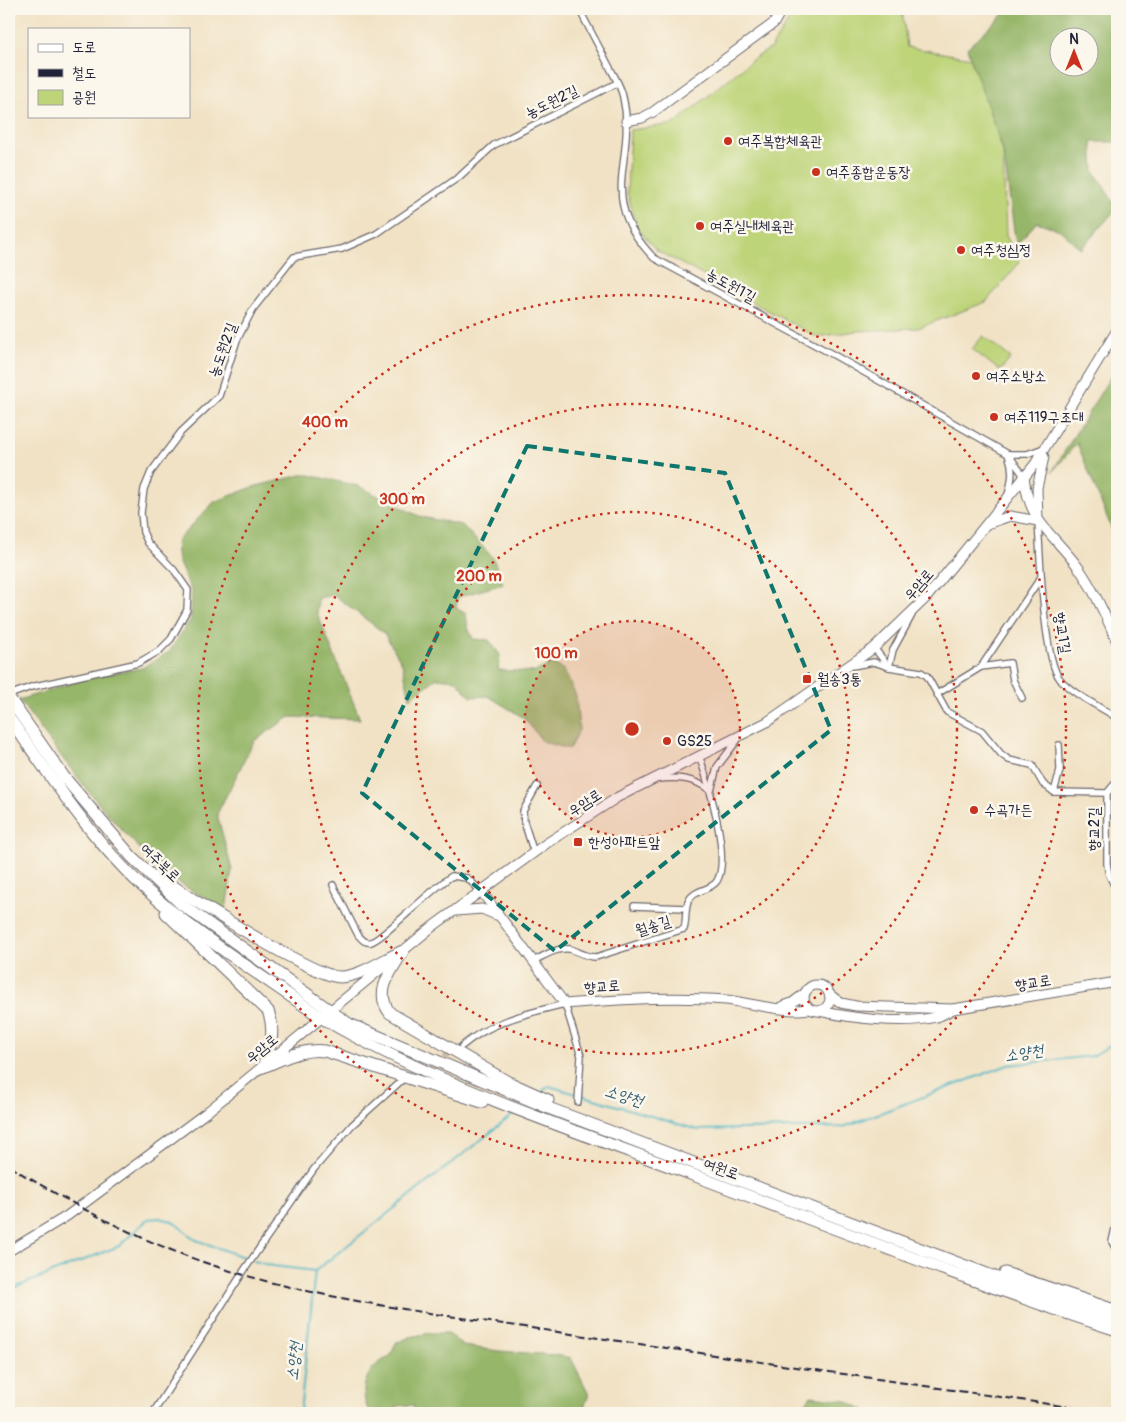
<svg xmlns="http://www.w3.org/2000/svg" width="1126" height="1422" font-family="Pangolin,'Poor Story',sans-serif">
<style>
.green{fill:#bdd479;stroke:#707b5a}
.forest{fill:#96b669;stroke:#5c6c52;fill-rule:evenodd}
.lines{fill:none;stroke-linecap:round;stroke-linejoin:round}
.stream{stroke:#46b3c2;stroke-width:2}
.street-tunnel{stroke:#c8bca9;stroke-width:5.5;stroke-dasharray:5.5 3;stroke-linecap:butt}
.street-casing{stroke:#6a656b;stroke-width:8}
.secondary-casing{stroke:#6a656b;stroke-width:11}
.highway-casing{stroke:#6a656b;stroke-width:13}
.street{stroke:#fff;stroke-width:5.5}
.secondary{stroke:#fff;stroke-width:9}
.highway{stroke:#fff;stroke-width:11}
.rail{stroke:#22223b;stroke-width:2;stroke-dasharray:8 4;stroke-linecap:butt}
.marked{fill:none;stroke:#0f766e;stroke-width:4;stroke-dasharray:10 6;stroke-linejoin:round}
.ring{fill:none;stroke:#c8321e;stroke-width:2.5;stroke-dasharray:2.5 5}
.poi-dot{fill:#c8321e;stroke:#fbf7ec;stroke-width:2}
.labels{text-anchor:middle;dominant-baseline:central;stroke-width:5;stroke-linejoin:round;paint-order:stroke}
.street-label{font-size:15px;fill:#22223b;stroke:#fbf7ec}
.poi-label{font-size:15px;fill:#22223b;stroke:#fbf7ec;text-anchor:start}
.water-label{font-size:16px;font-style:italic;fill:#305c71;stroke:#fbf7ec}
.centre{fill:#c8321e;stroke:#fbf7ec;stroke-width:2.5}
.ring-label{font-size:15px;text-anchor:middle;font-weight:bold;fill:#c8321e;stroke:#fbf7ec;stroke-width:5;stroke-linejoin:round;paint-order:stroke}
</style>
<rect width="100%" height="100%" fill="#fbf7ec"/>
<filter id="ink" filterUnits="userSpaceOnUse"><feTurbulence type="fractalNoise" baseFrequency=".02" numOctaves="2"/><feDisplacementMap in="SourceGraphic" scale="10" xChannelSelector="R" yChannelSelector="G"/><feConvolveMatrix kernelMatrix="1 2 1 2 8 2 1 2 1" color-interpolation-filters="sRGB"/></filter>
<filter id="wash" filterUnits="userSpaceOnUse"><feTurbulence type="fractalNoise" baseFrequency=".0096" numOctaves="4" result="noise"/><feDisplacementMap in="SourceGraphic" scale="20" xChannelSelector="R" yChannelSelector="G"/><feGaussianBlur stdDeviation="1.12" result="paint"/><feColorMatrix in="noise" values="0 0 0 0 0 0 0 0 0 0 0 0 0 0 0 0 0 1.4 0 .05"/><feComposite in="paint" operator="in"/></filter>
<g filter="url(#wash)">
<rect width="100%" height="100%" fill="#f1e2c5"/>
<!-- green -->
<g class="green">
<polygon points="796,9 902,9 907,47 972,58 1003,152 1006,236 1020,262 986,302 918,328 857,331 817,337 656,250 637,227 627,193 630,130 674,124 752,60 771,48"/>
<polygon points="983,336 1011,358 1000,371 972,349"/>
</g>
<!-- forest -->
<g class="forest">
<path d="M 1009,9 L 1117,9 L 1117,142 L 1092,142 L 1094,171 L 1117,208 L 1081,249 L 1060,230 L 1037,222 L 1016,245 L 1003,150 L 967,48 ZM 1058,38 L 1088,38 L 1088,68 L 1058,68 Z"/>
<polygon points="1117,366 1117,542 1077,443 1052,472"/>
<path d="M 305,474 L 358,486 L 421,517 L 462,525 L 493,558 L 503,584 L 458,597 L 456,608 L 466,614 L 468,628 L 473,639 L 489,640 L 500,655 L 498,670 L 535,672 L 552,663 L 564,670 L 576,696 L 579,730 L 569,749 L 543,742 L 524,718 L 488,696 L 471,697 L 456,680 L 437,678 L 410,698 L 402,663 L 384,633 L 334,595 L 318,598 L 317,613 L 360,719 L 290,717 L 254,741 L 217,814 L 232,870 L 226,910 C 208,899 186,889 170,876 C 114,830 63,759 19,700 L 91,677 L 142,668 L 169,652 L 191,619 L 192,592 L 178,561 L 176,542 L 214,502 L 253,487 Z"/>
<path d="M 430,1333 L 448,1333 L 463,1346 L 499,1351 L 555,1355 L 571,1358 L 589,1394 L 582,1413 L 414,1413 L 414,1405 L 397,1406 L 394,1413 L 370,1413 C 357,1391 366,1366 390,1357 L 396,1343 L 410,1337 Z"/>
<polygon points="811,1396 844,1400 871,1413 798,1413"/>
</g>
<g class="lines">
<!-- stream -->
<g class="stream">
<polyline points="542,1091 549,1086 576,1094"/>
<polyline points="581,1095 698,1130 843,1127 1008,1065 1093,1056 1117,1041"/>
<polyline points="254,1261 273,1266 315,1271"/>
<polyline points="9,1290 119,1246 148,1219 159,1218 172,1221 196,1240 249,1259"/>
<polyline points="300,1413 315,1271 515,1113"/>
</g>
</g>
</g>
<g filter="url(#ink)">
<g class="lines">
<!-- street-tunnel -->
<polyline class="street-tunnel" points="407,1077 462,1046"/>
<!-- street casing -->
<g class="street-casing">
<g id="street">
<path d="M 579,9 C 589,28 599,47 609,66 C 614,76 621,86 623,97 C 638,163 594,196 654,258 L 832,354 L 1008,454 L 1024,476"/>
<path d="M 1008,495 C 1012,480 1014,469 1008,454 L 1027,454 L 1044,448"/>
<path d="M 1038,521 C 1040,551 1043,659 1060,679 C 1072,694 1101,707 1117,718"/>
<polyline points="874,648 889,667 921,672 927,676 947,712 982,731 1001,754 1009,760 1032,765 1043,784 1054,792 1107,793 1107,864 1109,875 1117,891"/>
<polyline points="852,666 874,662 889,667 893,650 912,615"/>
<polyline points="981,667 1010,663 1013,680 1022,698"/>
<polyline points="937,694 981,667 1041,577"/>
<polyline points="9,695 31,687 138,663 159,651 171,639 187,610 188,590 174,570 148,543 143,532 141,513 144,489 151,472 181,432 219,396 237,340 253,309 294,257 342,249 376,234 459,177 494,145 617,83"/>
<path d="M 658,779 C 679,777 694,778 711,791 L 717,767 L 739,738"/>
<polyline points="1054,792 1060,770 1059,745"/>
<polyline points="1107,793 1117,781"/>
<polyline points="534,853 524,822 523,811 537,786"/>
<path d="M 333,885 L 358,935 C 362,939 364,943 371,942 C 383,939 433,887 452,876 L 467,878 L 481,891"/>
<polyline points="634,906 686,908"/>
<path d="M 533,961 C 544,956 557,947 570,949 C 580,952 586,957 596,957 L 684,929 C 687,919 684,909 689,900 C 695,889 710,891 717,881 C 731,858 708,782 700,758"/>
<path d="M 462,1046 C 491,1021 529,1013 565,1004 L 581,1056 L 578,1102"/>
<polyline points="1117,1219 1112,1242 1117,1251"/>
<polyline points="153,1413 245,1269 314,1169 352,1125 401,1081"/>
</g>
</g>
<!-- secondary casing -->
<g class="secondary-casing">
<g id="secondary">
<polyline points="626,121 642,118 653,112 774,23 782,9"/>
<path d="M 1024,476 C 1028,522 1053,533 1078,567 C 1094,589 1106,616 1117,642"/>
<polyline points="987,524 1010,516 1038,521 1037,488 1044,457"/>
<path d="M 481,891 L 565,1004 C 619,999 672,996 726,1000 C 751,1003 784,1013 809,1009"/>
<polyline points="456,911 482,909 496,915"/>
<circle cx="817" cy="998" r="13"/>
<polyline points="829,994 841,1003 856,1006 953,1009 1117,982"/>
<polyline points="781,1007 792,1003 804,994"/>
<path d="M 819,1011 C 852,1018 902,1025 936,1017 C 941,1016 948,1012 953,1009"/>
<polyline points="9,1251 67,1216 207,1112 432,927 547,843 618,797 767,722 874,648 927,597 1035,464 1117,330"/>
</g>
</g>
<!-- highway casing -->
<g class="highway-casing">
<g id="highway">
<polyline points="9,698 64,777 131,856 181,904 349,1024 551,1109 1053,1299 1117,1320"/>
<path d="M 9,718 C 48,772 91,839 141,885 C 196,935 261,975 322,1018 C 438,1086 568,1128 693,1175 C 834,1228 974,1283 1117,1330"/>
<path d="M 164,880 C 190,898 314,977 340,977 C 360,977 384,959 403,951"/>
<path d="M 166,913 L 268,1011 C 276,1031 270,1048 263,1067"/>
<path d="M 403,951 C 392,970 373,992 390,1013 L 508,1082 L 548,1100"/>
<path d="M 263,1067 C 283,1059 302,1048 325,1051 L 482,1102"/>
<polyline points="1005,1273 1117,1311"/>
</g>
</g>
<!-- street -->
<use href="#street" class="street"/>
<!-- secondary -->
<use href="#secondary" class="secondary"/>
<!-- highway -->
<use href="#highway" class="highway"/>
<!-- rail -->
<path class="rail" d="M 9,1166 C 65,1200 123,1232 184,1255 C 265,1286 351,1301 435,1314 L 1109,1413"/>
</g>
</g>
<!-- marked area -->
<path class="marked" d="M 527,446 L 725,473 L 831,730 L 555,951 L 362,793 Z"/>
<!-- distance rings -->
<circle cx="632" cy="729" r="108" fill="#c8321e" fill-opacity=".12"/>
<g class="ring">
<circle cx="632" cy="729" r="108"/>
<circle cx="632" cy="729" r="217"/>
<circle cx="632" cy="729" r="325"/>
<circle cx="632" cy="729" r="434"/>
</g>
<!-- markers -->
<g class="poi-dot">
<circle cx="728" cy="141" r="5"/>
<circle cx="816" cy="172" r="5"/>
<circle cx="700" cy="226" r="5"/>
<circle cx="961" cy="250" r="5"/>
<circle cx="976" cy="376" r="5"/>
<circle cx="994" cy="417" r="5"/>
<rect x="802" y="674" width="10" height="10" rx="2.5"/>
<circle cx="667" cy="741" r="5"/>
<circle cx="974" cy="810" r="5"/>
<rect x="573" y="837" width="10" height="10" rx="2.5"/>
</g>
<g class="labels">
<!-- street labels -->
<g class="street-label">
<text transform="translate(552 102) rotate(-26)">농도원2길</text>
<text transform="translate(731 286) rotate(29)">농도원1길</text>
<text transform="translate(223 350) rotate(-70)">농도원2길</text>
<text transform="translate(919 585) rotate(-49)">우암로</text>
<text transform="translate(1062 633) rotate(81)">향교1길</text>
<text transform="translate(585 803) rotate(-33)">우암로</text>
<text transform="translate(1094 829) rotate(-90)">향교2길</text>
<text transform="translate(160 863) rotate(44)">여주북로</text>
<text transform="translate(653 926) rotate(-18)">월송길</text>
<text transform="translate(1033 983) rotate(-9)">향교로</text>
<text transform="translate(602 987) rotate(-4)">향교로</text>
<text transform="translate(262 1049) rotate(-40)">우암로</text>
<text transform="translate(721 1169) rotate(20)">여원로</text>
</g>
<!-- poi labels -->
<g class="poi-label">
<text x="738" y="141">여주복합체육관</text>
<text x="826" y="172">여주종합운동장</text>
<text x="710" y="226">여주실내체육관</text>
<text x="971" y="250">여주청심정</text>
<text x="986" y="376">여주소방소</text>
<text x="1004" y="417">여주119구조대</text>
<text x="817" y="679">월송3통</text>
<text x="677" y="741">GS25</text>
<text x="984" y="810">수곡가든</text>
<text x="588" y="842">한성아파트앞</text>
</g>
<!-- water labels -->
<g class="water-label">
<text transform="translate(1024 1053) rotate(-9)">소양천</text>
<text transform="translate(624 1096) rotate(17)">소양천</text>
<text transform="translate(294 1361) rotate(-84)">소양천</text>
</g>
</g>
<circle cx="632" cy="729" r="8" class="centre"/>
<g class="ring-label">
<text x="325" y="427">400 m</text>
<text x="402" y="504">300 m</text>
<text x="479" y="581">200 m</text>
<text x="556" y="658">100 m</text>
</g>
<!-- margin -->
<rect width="1126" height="1422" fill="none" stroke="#fbf7ec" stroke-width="30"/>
<!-- legend -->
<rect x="28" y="28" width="162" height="90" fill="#fbf7ec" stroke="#a4a2a5"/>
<rect x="38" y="44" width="25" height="8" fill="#ffffff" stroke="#a4a2a5"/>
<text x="72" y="52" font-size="15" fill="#22223b">도로</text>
<rect x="38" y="69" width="25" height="8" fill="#22223b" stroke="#a4a2a5"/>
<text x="72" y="78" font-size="15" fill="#22223b">철도</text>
<rect x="38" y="90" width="25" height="15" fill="#bdd479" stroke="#a4a2a5"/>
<text x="72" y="102" font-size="15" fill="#22223b">공원</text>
<!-- north arrow -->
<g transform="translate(1074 52)"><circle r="24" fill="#fbf7ec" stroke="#a4a2a5"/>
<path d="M0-4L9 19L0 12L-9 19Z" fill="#c8321e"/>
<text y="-8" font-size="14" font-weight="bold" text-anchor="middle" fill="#22223b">N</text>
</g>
</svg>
